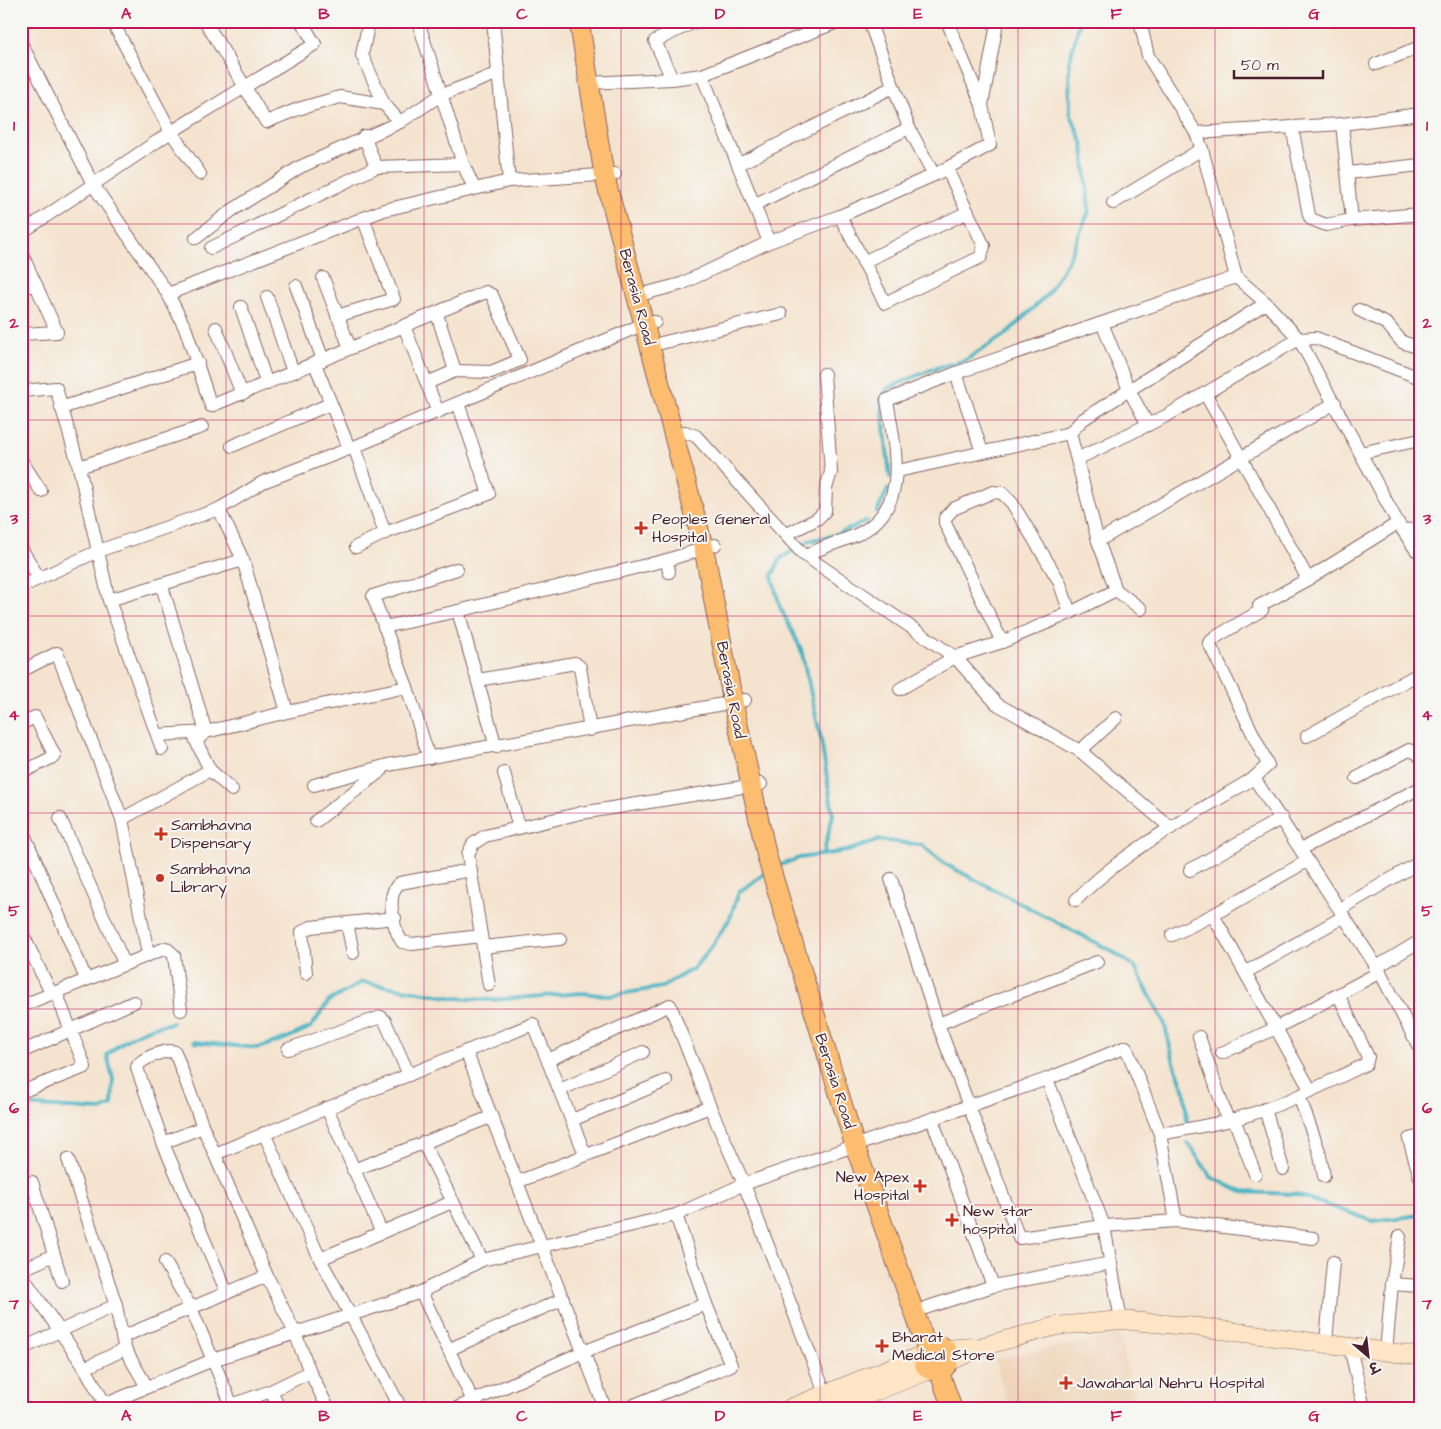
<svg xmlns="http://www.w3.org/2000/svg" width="1441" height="1429" font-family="'Architects Daughter','Playpen Sans Deva',sans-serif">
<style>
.built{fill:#efd6bb}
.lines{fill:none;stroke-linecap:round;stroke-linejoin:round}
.stream{stroke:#46b3c3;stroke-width:4}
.street-casing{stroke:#866464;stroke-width:14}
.secondary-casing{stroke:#866464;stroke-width:19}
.primary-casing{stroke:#866464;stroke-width:21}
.street{stroke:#fff;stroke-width:12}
.secondary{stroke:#fee5c5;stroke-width:18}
.primary{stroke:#fcbd6f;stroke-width:19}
.grid{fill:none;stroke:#c2185b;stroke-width:1;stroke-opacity:0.55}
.poi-dot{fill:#c8321e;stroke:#f6f6f2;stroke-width:2}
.labels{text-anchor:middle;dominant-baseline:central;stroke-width:4;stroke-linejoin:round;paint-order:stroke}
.street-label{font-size:16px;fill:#4a1f2b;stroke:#f6f6f2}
.poi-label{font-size:16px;fill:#4a1f2b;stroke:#f6f6f2;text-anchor:start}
.neatline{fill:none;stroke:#c2185b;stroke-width:2}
.grid-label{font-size:16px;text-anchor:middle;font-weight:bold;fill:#c2185b}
</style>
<rect width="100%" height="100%" fill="#f6f6f2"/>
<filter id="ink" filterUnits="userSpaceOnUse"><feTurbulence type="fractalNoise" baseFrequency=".02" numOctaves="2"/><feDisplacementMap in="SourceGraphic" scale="10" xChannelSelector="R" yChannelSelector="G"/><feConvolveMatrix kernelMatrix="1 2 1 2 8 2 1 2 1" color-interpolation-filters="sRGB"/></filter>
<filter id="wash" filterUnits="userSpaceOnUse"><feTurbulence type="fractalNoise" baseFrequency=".0096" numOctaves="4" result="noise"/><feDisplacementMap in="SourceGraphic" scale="20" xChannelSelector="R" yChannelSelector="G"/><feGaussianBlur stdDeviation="1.12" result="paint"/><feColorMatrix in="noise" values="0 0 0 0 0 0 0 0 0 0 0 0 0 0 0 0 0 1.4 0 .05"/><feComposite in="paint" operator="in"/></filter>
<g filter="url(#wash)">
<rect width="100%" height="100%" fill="#f4e3ce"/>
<!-- built -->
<polygon class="built" points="1119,1335 1137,1408 1008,1408 995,1359"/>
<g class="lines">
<!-- stream -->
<g class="stream">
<polyline points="890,477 881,399 888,388 933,369 966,360 1007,333 1047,295 1068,261 1089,211 1083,145 1070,112 1069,63 1080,21"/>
<polyline points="877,512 888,489"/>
<polyline points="823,855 833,815 820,734 801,649 780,607 772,576 781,558 809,541 836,535 867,521"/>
<polyline points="775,867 799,858 847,851 879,840 922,845 945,864 1110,950 1134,966 1164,1022 1174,1063 1185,1092 1187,1121"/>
<polyline points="194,1042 258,1048 287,1038 311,1027 329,1001 362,982 454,998 492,1000 582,993 609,996 662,987 694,968 712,946 730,918 739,892 767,872"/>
<path d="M 21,1105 L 101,1110 L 112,1105 L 113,1079 L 107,1055 C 128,1036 144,1028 172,1023"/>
<polyline points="1188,1143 1211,1177 1242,1192 1295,1194 1373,1221 1420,1215"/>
</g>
</g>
</g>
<g filter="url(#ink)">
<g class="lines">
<!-- street casing -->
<g class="street-casing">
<g id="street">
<polyline points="112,21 171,132 200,174"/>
<polyline points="205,21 266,122 298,109 340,97 384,104"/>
<polyline points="369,21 362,55 384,104 400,122"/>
<polyline points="418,21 463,164 474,188"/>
<polyline points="493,21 509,181"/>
<polyline points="869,21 909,128 934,175"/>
<polyline points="1140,21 1148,56 1196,133 1202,149 1236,277 1266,303 1299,339 1398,523 1416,550 1420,550"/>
<polyline points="21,43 94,186 168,294 186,330 211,406 486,292 492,295 520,360 491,372 455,371 427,383"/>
<polyline points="1376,64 1420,47"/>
<polyline points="702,75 769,242"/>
<polyline points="672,79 655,41 696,21"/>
<polyline points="588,83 672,79 702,75 840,21"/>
<polyline points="982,105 996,29 994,21"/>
<polyline points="1292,127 1309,215 1311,219 1326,225 1352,220 1342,124"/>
<polyline points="1196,133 1342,124 1420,114"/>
<polyline points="364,136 376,167"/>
<polyline points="739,164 893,87"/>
<polyline points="1348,173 1420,165"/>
<polyline points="1113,203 1202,149"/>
<polyline points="754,205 909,128"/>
<polyline points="840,216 885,303 981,257 984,246 947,169"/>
<polyline points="1352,220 1420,214"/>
<polyline points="21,233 171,132 315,44 301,21"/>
<polyline points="196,238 231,211 300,167 400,122 441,95 499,73"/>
<polyline points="211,248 376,167 463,164"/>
<polyline points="21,252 57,332 21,334"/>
<polyline points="863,262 968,212"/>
<polyline points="323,278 350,348"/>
<polyline points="21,286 37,286"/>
<polyline points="296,286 323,360"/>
<polyline points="647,293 681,284 769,242 840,216 934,175 990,145 982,105 947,21"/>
<polyline points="168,294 384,210 509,181 615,174"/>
<polyline points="267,297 293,372"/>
<polyline points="241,307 267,384"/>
<polyline points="1359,310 1387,324 1402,342 1420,348"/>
<polyline points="437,314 455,371"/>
<polyline points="337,316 394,299 363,218"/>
<polyline points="1102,323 1129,390 1148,425"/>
<polyline points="404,326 438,412"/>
<polyline points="216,328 242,394"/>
<polyline points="661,343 781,314"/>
<polyline points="315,364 349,448"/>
<polyline points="956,373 982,452"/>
<polyline points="21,391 56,388 79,467 109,600 162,749"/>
<polyline points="1205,393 1308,579"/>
<polyline points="61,408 198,363"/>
<polyline points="685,432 696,436 803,554 955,657 997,704 1080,751 1171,828"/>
<polyline points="232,446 330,404"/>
<polyline points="354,447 644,324 655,322"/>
<polyline points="1360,453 1420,440"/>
<polyline points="1077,459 1166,416 1299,339 1316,338 1420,378"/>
<polyline points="21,460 41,491"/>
<polyline points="79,467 202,427"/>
<polyline points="898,471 1070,433 1082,420 1266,303"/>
<polyline points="219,509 243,560 287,712"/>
<polyline points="1403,530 1420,529"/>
<polyline points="787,534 817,519 825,511 826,488 831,472 824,374"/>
<polyline points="1098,541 1335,403"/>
<polyline points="356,547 385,533 489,494 458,403"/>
<polyline points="21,548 39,578"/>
<path d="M 807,556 C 823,545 843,542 860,533 C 912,506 894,445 887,400 L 956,373 L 1236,277"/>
<polyline points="667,560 669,572"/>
<polyline points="162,586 206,732 196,741 210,770 232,790"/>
<polyline points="21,587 98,551 219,509 263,482 354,447 385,533"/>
<polyline points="1116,590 1141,609"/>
<polyline points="109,600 243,560"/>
<polyline points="458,611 496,747"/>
<polyline points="384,627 458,611 667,560 715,545"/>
<polyline points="1002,642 945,523 945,518 953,509 993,492 1002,493 1012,503 1059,581 1070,613"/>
<polyline points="21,671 57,653 122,819 148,954"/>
<polyline points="478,680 575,663 580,667 590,730"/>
<polyline points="900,689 955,657 1002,642 1070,613 1116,590 1098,541 1070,433"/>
<polyline points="21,724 35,717 55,756 21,773"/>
<polyline points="158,735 206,732 287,712 407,687"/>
<polyline points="1307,736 1420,673"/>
<polyline points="1080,751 1116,718"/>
<polyline points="429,758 407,687 373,596 457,569"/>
<polyline points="504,773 519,828"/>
<polyline points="1254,778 1268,765 1209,643 1219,635 1262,610 1259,606 1308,579 1398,523"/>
<polyline points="1357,778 1409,750 1417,753 1420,757"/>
<polyline points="314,785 388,765 745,700"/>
<polyline points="60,818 124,963"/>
<polyline points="122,819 210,770"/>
<polyline points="316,821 382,770"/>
<polyline points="21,827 86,979"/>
<polyline points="1301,849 1420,788"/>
<path d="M 471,870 L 400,883 C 385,894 393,928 402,942 L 412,944 L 481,936"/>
<polyline points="1190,870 1282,818"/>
<polyline points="891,879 938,1024 1019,1238 1104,1226 1176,1221 1313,1238"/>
<path d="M 1076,900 C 1123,851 1196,813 1254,778 L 1380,972 L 1420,1049"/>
<polyline points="1340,909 1420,862"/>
<polyline points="1213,915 1311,1091"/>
<polyline points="347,923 353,953"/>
<polyline points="21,931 51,993"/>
<polyline points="1172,935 1213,915 1307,861"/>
<polyline points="483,947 560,939"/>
<polyline points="1375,968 1420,941"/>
<polyline points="1246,972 1343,917"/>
<polyline points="306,973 302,932 311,927 395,918"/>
<polyline points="489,985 468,854 473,844 485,836 581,813 761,784"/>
<polyline points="21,1006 166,948 174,955 181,1010"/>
<polyline points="938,1024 1097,962"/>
<polyline points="1199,1037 1228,1121"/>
<polyline points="288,1049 381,1017 385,1021 409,1075"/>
<polyline points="466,1051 605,1408"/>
<polyline points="21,1052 134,1002"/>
<polyline points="1222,1053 1276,1028 1380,972"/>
<polyline points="548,1060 670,1005 710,1107"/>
<polyline points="1047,1079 1104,1226 1121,1320"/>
<polyline points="560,1090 643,1052"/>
<polyline points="21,1092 85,1067 56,992"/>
<polyline points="1299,1096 1319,1151 1324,1176"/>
<polyline points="327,1108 381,1231"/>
<polyline points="1265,1109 1283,1169"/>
<polyline points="932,1119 993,1286"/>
<polyline points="1234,1119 1255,1174"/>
<polyline points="572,1120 666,1081"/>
<polyline points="264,1133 320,1259 401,1408"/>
<path d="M 1160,1134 C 1182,1130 1205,1126 1227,1121 C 1276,1109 1321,1086 1366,1064 L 1368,1057 L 1339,996"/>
<polyline points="1420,1136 1409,1139 1420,1177"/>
<polyline points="423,1142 482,1260"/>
<polyline points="163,1143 203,1127"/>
<polyline points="215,1154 533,1024 585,1154"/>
<polyline points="353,1170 491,1117"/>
<polyline points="32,1182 62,1281"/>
<polyline points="517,1182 710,1107 744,1184 825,1393"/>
<polyline points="320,1259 452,1202"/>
<polyline points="165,1262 191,1308 233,1408"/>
<polyline points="21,1270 54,1255"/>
<polyline points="21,1274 85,1368 105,1404"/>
<polyline points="1392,1284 1420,1286"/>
<polyline points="421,1292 473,1401"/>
<path d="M 227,1293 L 163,1143 L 137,1068 C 138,1059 168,1048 175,1052 L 203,1127 L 267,1276 L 295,1333 L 310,1372 L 328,1408"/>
<polyline points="116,1305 122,1337"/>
<polyline points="925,1308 993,1286 1111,1263"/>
<polyline points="1326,1342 1333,1262"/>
<polyline points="1350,1347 1364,1408"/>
<polyline points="21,1349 116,1305 68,1159"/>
<polyline points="125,1349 147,1387"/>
<polyline points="450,1349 563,1299"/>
<polyline points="1386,1352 1392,1284 1400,1236"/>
<polyline points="85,1368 125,1349 122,1337 267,1276"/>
<polyline points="271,1391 279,1408"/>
<polyline points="96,1408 213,1360 421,1292 482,1260 676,1215 744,1184 1047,1079 1126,1047 1160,1134 1176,1221"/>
<polyline points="223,1408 271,1391 310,1372"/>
<polyline points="457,1408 583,1352 706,1304"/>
<polyline points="627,1408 731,1365 706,1304 676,1215"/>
</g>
</g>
<!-- secondary casing -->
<g class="secondary-casing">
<g id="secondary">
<polyline points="945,1349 973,1347"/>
<polyline points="948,1362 984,1346 1056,1326 1121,1320 1198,1327 1420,1356"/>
<polyline points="790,1408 922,1355"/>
<polyline points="833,1408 930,1370"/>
</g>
</g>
<!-- primary casing -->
<g class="primary-casing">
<g id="primary">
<polyline points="579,21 604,174 704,549 733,702 767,857 855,1146 927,1348"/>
<circle cx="936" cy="1358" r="13"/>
<polyline points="939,1371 952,1408"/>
</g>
</g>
<!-- street -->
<use href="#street" class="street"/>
<!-- secondary -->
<use href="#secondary" class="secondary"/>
<!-- primary -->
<use href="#primary" class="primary"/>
</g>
</g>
<!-- grid -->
<path class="grid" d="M 226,21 L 226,1408M 424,21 L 424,1408M 621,21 L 621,1408M 820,21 L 820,1408M 1018,21 L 1018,1408M 1215,21 L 1215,1408M 21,224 L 1420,224M 21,420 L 1420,420M 21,616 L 1420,616M 21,813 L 1420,813M 21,1009 L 1420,1009M 21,1205 L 1420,1205"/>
<!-- markers -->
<g class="poi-dot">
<path d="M638.5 520.5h5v5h5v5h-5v5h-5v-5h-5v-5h5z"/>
<path d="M158.5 826.5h5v5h5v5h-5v5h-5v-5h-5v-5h5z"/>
<circle cx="160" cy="878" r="5"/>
<path d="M917.5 1178.5h5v5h5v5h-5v5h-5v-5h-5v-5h5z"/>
<path d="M949.5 1212.5h5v5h5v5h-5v5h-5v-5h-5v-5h5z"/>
<path d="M879.5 1338.5h5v5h5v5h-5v5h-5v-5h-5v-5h5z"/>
<path d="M1063.5 1375.5h5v5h5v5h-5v5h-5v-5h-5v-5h5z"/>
</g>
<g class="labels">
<!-- street labels -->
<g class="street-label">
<text transform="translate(637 297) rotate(75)">Berasia Road</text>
<text transform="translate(731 690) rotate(79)">Berasia Road</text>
<text transform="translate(835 1081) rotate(72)">Berasia Road</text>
</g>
<!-- poi labels -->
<g class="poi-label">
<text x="652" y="519">Peoples General<tspan x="652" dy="18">Hospital</tspan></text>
<text x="171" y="825">Sambhavna<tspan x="171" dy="18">Dispensary</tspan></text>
<text x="170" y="869">Sambhavna<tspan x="170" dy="18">Library</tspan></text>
<text x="909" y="1177" text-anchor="end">New Apex<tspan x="909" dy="18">Hospital</tspan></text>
<text x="963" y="1211">New star<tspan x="963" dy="18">hospital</tspan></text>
<text x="892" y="1337">Bharat<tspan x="892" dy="18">Medical Store</tspan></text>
<text x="1077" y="1383">Jawaharlal Nehru Hospital</text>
</g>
</g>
<!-- margin -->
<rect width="1441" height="1429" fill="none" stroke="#f6f6f2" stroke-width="55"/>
<!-- north arrow -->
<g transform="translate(1368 1356) rotate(152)" stroke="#f6f6f2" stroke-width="4" paint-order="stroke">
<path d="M0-4L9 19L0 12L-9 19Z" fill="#4a1f2b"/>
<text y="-8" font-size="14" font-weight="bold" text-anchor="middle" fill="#4a1f2b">उ</text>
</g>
<!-- scale -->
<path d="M1234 70v8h89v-8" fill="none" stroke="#4a1f2b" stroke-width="2.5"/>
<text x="1241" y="70" font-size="15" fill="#4a1f2b" stroke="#f6f6f2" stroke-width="4" paint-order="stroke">50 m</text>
<rect x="28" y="28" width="1386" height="1374" class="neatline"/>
<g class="grid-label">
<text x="126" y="19">A</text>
<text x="324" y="19">B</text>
<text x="522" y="19">C</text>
<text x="720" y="19">D</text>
<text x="918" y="19">E</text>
<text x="1116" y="19">F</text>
<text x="1314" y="19">G</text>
<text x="14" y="131">1</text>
<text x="1427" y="131">1</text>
<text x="14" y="328">2</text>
<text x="1427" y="328">2</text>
<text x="14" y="524">3</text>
<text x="1427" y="524">3</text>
<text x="14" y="720">4</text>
<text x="1427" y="720">4</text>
<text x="14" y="916">5</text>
<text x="1427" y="916">5</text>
<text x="14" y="1113">6</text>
<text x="1427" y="1113">6</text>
<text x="14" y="1309">7</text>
<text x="1427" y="1309">7</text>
<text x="126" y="1421">A</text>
<text x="324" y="1421">B</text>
<text x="522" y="1421">C</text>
<text x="720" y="1421">D</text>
<text x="918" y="1421">E</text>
<text x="1116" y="1421">F</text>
<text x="1314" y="1421">G</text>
</g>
</svg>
